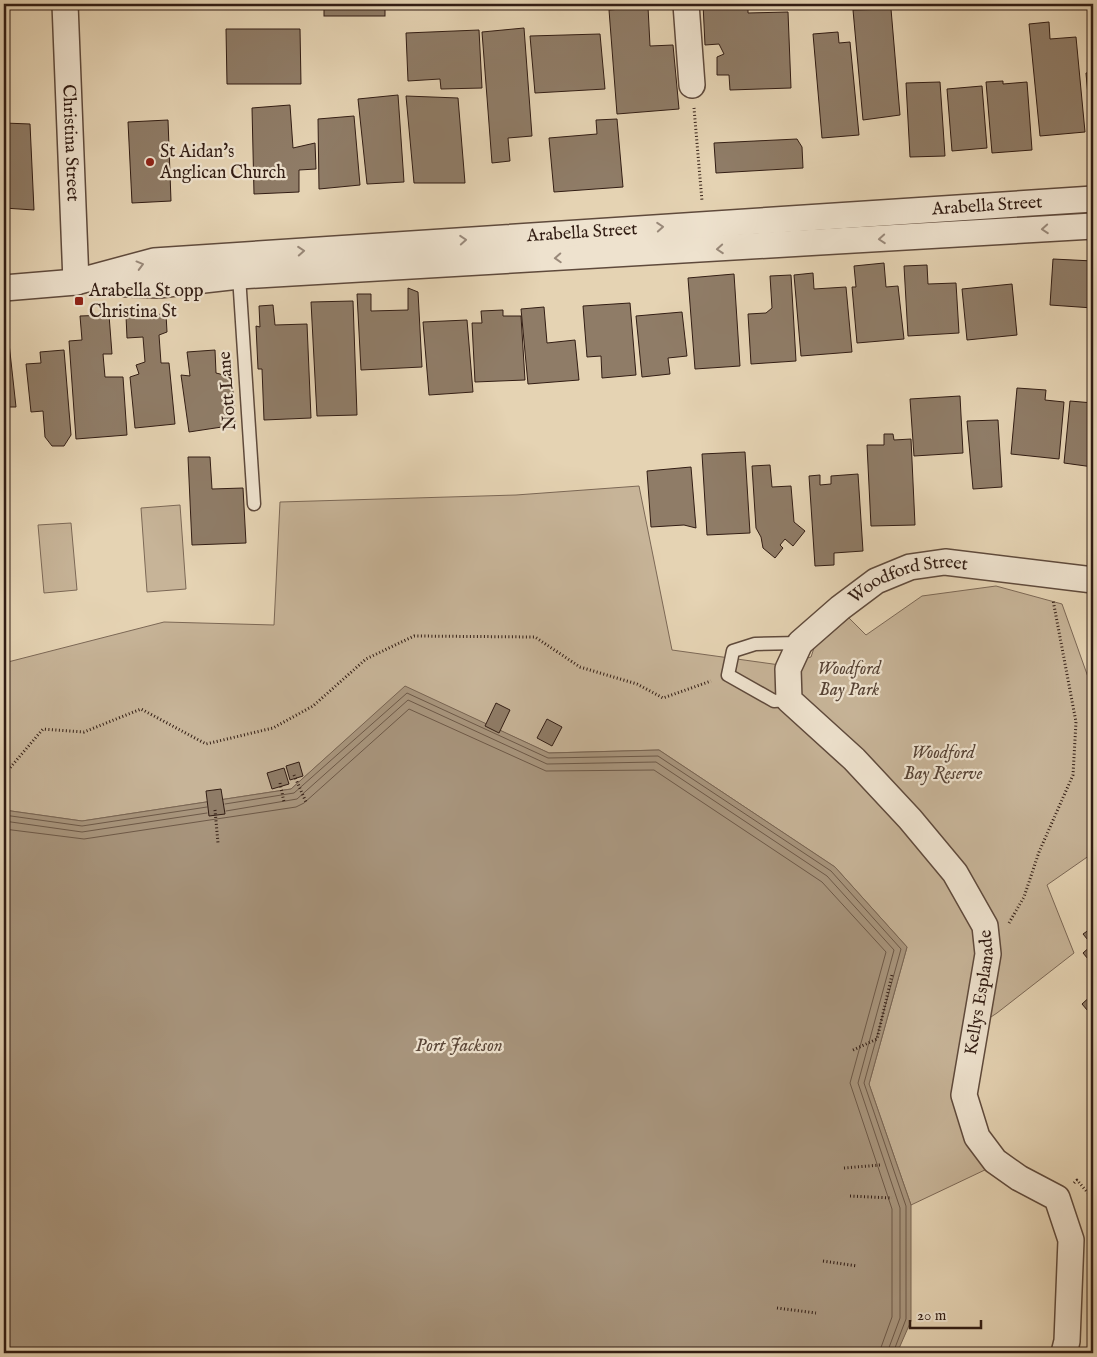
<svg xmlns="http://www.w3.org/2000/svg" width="1097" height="1357" font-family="'IM FELL English',serif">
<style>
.green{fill:#c7b498;stroke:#7c6856}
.water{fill:#a8957d;stroke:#796553}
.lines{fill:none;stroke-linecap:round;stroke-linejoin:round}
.shore{stroke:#6d5948;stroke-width:1}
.building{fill:#8f7c67;stroke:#321d14}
.lane-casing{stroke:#5f4a3c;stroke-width:15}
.street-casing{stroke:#5f4a3c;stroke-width:28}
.path{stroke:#321d14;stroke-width:3;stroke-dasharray:1 2.5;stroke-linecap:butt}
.lane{stroke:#eee2ce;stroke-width:12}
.street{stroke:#eee2ce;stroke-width:25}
.oneway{stroke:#99897a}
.poi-dot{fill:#8f2418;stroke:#eee2ce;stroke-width:2}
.labels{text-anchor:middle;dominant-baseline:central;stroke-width:4.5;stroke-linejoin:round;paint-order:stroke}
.street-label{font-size:18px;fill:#321d14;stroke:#eee2ce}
.poi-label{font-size:18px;fill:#321d14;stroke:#eee2ce;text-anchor:start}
.park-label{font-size:18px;font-style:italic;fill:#574335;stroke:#eee2ce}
.water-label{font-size:19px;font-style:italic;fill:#5b4739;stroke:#eee2ce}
</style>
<rect width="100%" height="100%" fill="#e5d3b3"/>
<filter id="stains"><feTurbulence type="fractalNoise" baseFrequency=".004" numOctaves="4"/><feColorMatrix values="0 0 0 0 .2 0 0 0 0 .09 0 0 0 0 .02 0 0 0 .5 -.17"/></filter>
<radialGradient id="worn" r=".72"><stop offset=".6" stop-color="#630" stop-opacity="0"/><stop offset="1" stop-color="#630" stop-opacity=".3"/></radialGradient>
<!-- green -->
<g class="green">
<polygon points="639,486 672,650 780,665 811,657 814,648 849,618 866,635 922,596 996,586 1062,604 1093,691 1093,853 1047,885 1074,953 997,1013 968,1032 959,1095 989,1168 911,1205 869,1084 907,947 835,867 659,750 549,753 405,687 291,789 82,821 4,810 4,663 164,622 274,625 280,502 516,495"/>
<polygon points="180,505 186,589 147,592 141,508"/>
<polygon points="71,523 77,590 44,593 38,525"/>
</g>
<!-- water -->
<polygon class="water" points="405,686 549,753 659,750 835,867 907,947 869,1084 911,1205 911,1321 897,1353 4,1353 4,810 82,821 291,789"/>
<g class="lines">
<!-- shore -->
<g class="shore">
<polyline points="225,804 294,793 407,693 548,758 658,756 831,871 901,949 864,1083 906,1206 906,1319 893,1353"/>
<polyline points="226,811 297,799 408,700 547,764 656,762 827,876 894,950 858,1083 900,1208 900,1318 887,1353"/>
<polyline points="4,815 82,826 207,807"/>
<polyline points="4,821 82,832 207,813"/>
<polyline points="4,829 84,839 296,807 304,803 409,709 546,771 654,770 822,882 886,952 850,1083 892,1209 892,1317 879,1353"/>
</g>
</g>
<!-- building -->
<g class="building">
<rect x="324" y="4" width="61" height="12"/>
<polygon points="703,4 748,4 748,13 788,12 791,88 730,90 729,75 717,75 717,57 724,54 719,44 705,45"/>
<polygon points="648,7 650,46 673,45 679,109 617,114 609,10"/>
<polygon points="891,9 900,115 863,120 853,10"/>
<polygon points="1049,22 1050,39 1076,37 1085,132 1040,136 1029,24"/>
<polygon points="524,28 532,136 508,138 510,161 492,163 482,32"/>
<polygon points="226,29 300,29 301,84 227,84"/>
<polygon points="479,30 482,88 441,89 440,79 408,81 406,33"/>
<polygon points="838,32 839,43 850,42 859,135 822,138 813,34"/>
<polygon points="600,34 605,89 535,93 530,36"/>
<polygon points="1093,72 1093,143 1092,143 1086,73"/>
<polygon points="1003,81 1003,84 1027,82 1032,150 992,153 986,82"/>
<polygon points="940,82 945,156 910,157 906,83"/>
<polygon points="982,86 987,148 952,151 947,89"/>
<polygon points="398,95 404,182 367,184 358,99"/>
<polygon points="406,96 458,98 465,183 414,183"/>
<polygon points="290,105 293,148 315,143 316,169 299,170 299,192 254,194 252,108"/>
<polygon points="354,116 360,185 319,189 318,119"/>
<polygon points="617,119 623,187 554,192 549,138 597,134 596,120"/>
<polygon points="168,120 171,201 132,203 128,122"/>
<polygon points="4,123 30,124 34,210 4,208"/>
<polygon points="797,139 802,147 803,168 716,173 714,143"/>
<polygon points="1053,259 1093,261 1093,308 1050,305"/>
<polygon points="884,263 886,287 898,286 904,339 857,343 852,287 856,287 854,266"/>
<polygon points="927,265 928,284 956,283 959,333 908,336 904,266"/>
<polygon points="813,273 814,289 846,287 852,352 801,356 794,275"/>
<polygon points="734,274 740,366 695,369 688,278"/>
<polygon points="791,275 796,361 751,364 748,314 766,313 772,308 770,276"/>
<polygon points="1012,284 1017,335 967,340 962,289"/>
<polygon points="408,288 418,292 422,367 361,370 357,294 371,294 371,311 408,310"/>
<polygon points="353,301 357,415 317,416 311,302"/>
<polygon points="630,303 636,375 602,378 601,356 587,357 583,306"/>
<polygon points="273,305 275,325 307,324 311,418 264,420 262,369 258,369 256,326 260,327 259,306"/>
<polygon points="544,307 547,343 575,340 579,380 528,384 521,309"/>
<polygon points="503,310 503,316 521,316 525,380 475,382 472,323 482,323 481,311"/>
<polygon points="682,312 687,356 668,358 670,374 642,377 636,316"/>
<polygon points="166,314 167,332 159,335 161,363 169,363 175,424 135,428 130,377 139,374 136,365 145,362 143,337 127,338 126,316"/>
<polygon points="109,315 112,354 103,354 105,377 123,377 127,435 76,439 69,341 82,340 80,316"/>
<polygon points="467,320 473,392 429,395 423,322"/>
<polygon points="4,325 7,325 16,407 4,407"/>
<polygon points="64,350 71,435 64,446 52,446 45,437 43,411 31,412 26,364 41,363 40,352"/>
<polygon points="215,350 216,373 232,377 235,425 189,432 181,375 190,376 187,352"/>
<polygon points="1017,388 1046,390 1045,400 1064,402 1059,459 1011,454"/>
<polygon points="960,396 963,453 914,456 910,399"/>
<polygon points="1070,401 1093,403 1093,467 1064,463"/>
<polygon points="998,420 1002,487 973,489 967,421"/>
<polygon points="884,434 893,434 894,440 911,439 915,525 871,526 867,445 884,445"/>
<polygon points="745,452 750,533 707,535 702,454"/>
<polygon points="188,457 210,457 212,489 243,488 246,543 192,545"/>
<polygon points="770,465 772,487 791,486 794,522 805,531 793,546 785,539 780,545 783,548 775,558 763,548 761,537 756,528 752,466"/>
<polygon points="691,467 696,528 684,525 651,527 647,471"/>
<polygon points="858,474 863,551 834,553 834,565 815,566 809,476 820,475 820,485 831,484 831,476"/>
<polygon points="496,703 510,710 499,733 485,726"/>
<polygon points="547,719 562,727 552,746 537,738"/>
<polygon points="299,762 303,776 290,780 286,766"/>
<polygon points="284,768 289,784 272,789 267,773"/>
<polygon points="221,789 225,814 209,816 206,791"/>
<polygon points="1093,927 1093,965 1083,953 1092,945 1083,934"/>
<polygon points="1093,994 1093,1017 1082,1004"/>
</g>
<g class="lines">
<!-- lane casing -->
<g class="lane-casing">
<g id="lane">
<polyline points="239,276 254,504"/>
<polyline points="789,700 774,701 728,675 733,651 755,644 800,643"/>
</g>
</g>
<!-- street casing -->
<g class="street-casing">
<g id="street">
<path id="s1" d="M 65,4 L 76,282"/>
<polyline points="686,4 692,85"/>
<polyline points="101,283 159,285 239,276 1093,226"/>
<path id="s2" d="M 4,288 L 76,282 L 154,261 L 1093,199"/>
<path id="s3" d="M 1064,1353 L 1067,1341 L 1071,1240 L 1057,1198 L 1019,1178 L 995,1161 L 977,1137 L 964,1095 L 988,954 L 985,926 L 955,873 L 910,819 L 854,759 L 789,700 L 788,669 L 800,643 L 840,608 L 876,581 L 910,567 L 945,562 L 1093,580"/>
</g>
</g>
<!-- path -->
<g class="path">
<polyline points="694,108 702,201"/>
<polyline points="4,770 9,769 43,729 84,732 141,709 206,744 273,728 313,706 366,659 414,636 535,637 580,667 637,684 663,698 711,681"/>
<polyline points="294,775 306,802"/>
<polyline points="280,783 284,802"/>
<polyline points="215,810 218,843"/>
<polyline points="1009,923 1024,897 1039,852 1073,775 1076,722 1053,600"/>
<polyline points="853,1050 877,1039 892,975"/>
<polyline points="844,1168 880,1165"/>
<polyline points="1074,1183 1077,1180 1093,1199"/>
<polyline points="850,1196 892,1198"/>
<polyline points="823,1261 857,1266"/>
<polyline points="777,1308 816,1313"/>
</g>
<!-- lane -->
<use href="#lane" class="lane"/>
<!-- street -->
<use href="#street" class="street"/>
</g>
<!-- one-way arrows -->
<defs><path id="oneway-chevron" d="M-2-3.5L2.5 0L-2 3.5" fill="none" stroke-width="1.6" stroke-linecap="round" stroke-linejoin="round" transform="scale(1.25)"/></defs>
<g class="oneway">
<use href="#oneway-chevron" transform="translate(660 227) rotate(-4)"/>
<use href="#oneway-chevron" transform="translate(1045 229) rotate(176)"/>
<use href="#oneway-chevron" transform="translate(882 239) rotate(176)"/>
<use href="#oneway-chevron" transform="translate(463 240) rotate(-4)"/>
<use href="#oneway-chevron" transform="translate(720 249) rotate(176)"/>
<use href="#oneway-chevron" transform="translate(301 251) rotate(-4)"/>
<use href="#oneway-chevron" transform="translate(558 258) rotate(177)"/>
<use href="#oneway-chevron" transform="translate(140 265) rotate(-15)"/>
</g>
<!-- markers -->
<g class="poi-dot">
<circle cx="150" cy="162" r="5"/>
<rect x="74" y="296" width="10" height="10" rx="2.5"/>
</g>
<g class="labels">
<!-- street labels -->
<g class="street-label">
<text stroke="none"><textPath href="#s1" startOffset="139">Christina Street</textPath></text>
<text stroke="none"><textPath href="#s2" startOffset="988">Arabella Street</textPath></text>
<text stroke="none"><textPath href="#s2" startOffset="582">Arabella Street</textPath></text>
<text transform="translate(228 391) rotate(-94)">Nott Lane</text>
<text stroke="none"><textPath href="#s3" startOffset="966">Woodford Street</textPath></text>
<text stroke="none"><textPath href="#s3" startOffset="408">Kellys Esplanade</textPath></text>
</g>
<!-- poi labels -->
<g class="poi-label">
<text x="160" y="152">St Aidan's<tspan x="160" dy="21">Anglican Church</tspan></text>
<text x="89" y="291">Arabella St opp<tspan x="89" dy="21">Christina St</tspan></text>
</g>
<!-- park labels -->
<g class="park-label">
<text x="849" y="669">Woodford<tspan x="849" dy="21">Bay Park</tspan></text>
<text x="943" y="753">Woodford<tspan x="943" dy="21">Bay Reserve</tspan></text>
</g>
<!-- water labels -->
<g class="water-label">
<text x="459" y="1046">Port Jackson</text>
</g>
</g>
<!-- margin -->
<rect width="1097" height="1357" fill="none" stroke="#e5d3b3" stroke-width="20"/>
<rect x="5" y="5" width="1087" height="1347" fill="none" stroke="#321d14" stroke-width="2.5"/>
<rect x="10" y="10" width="1077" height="1337" fill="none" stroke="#321d14"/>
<!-- scale -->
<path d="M910 1320v8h71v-8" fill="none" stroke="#321d14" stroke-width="2.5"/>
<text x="917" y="1320" font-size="15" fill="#321d14" stroke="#eee2ce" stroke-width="4" paint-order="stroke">20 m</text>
<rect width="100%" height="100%" filter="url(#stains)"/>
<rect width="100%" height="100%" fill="url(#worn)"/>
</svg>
